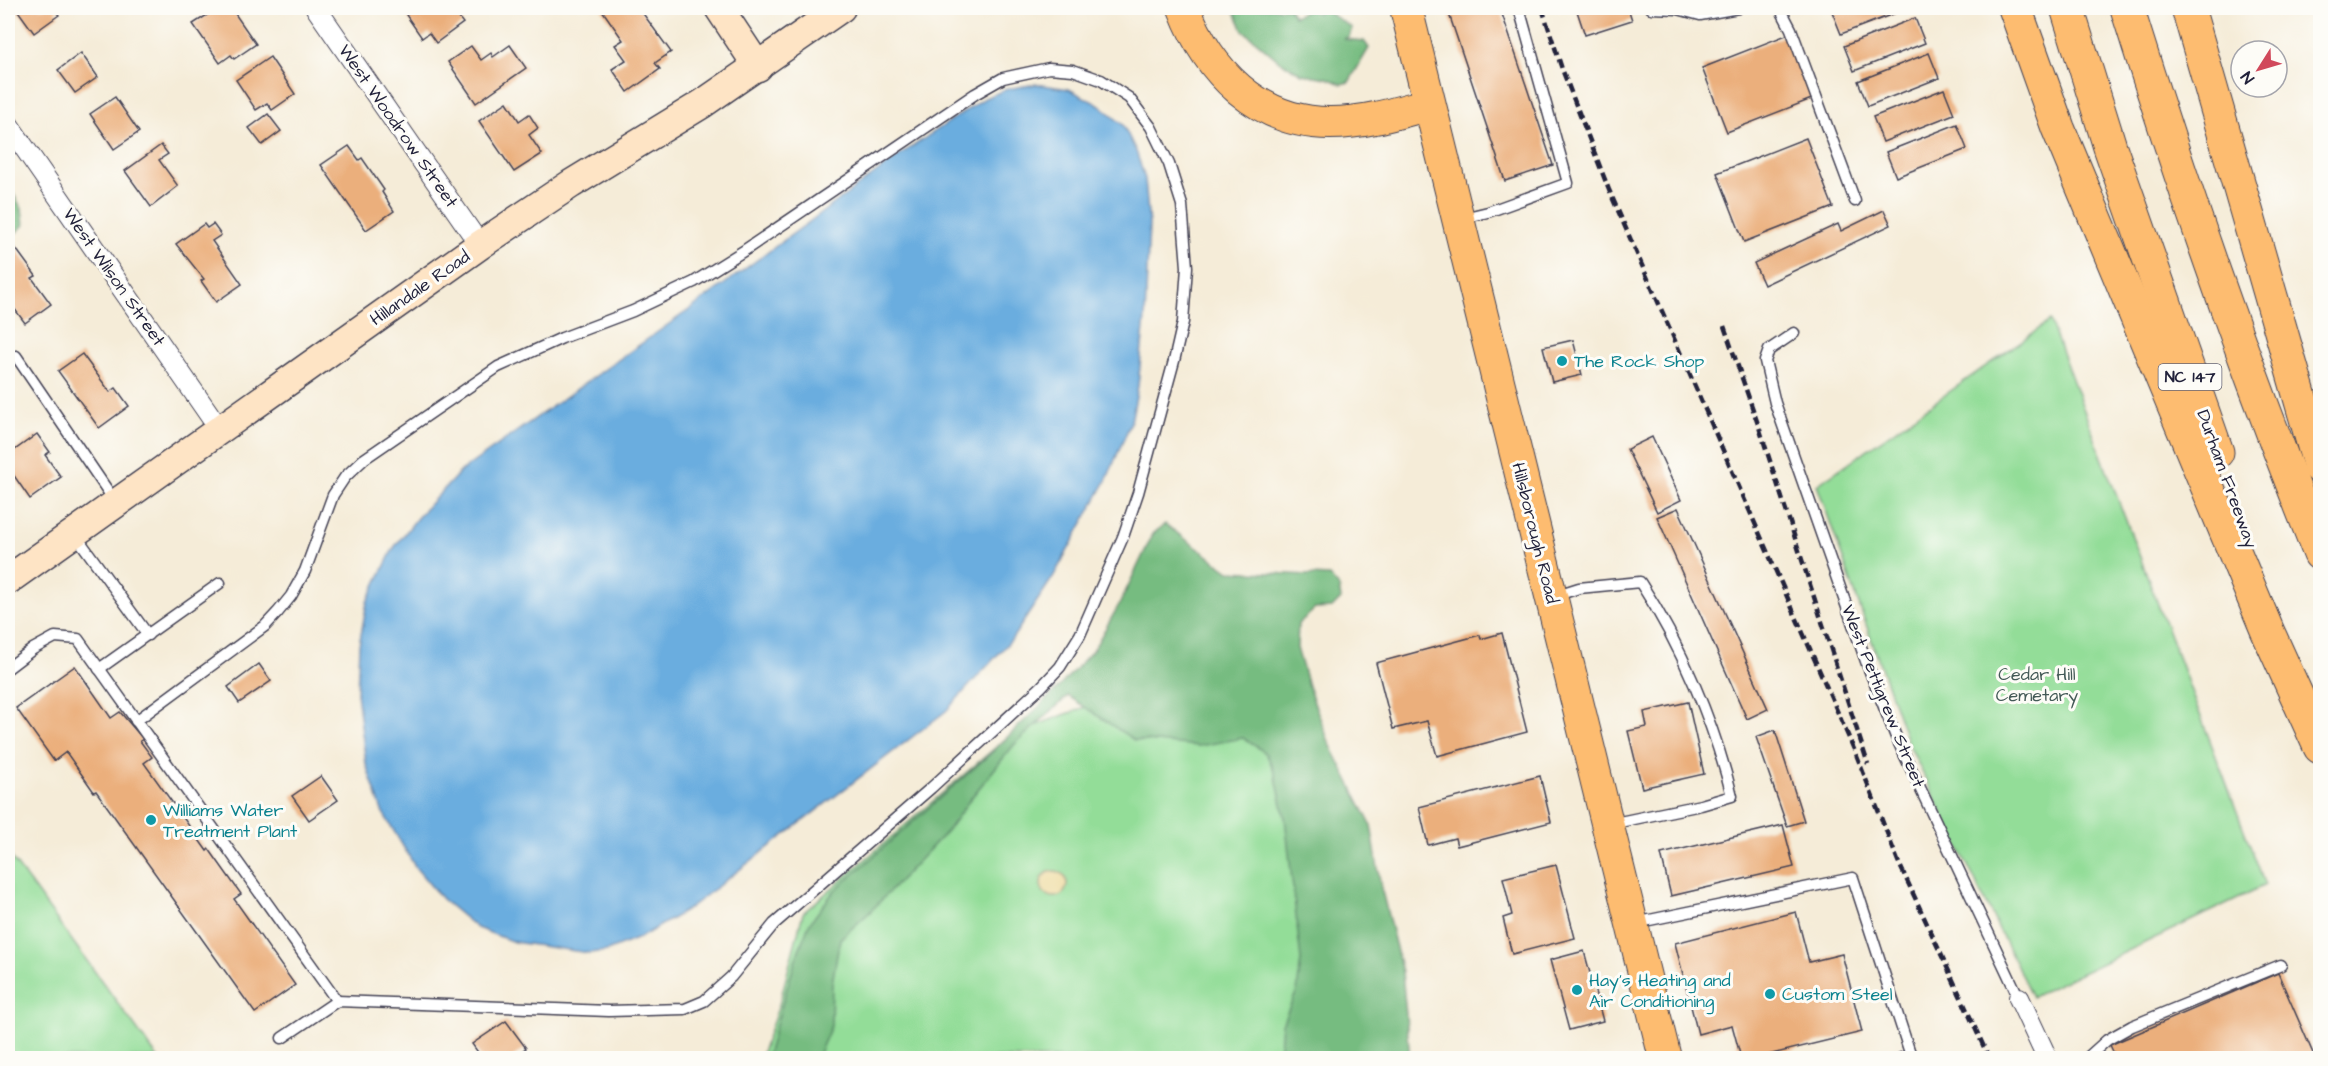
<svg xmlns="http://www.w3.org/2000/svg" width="2328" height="1066" font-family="'Architects Daughter',sans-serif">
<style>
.green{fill:#93dd98;stroke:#5a806a;stroke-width:1.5}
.forest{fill:#76bc80;stroke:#4c6f5e;stroke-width:1.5}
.sand{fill:#eeda9e;stroke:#887e6c;stroke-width:1.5}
.water{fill:#6aaddf;stroke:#46688d;stroke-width:1.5}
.building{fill:#ebaf7b}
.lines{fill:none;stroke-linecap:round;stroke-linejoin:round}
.lane-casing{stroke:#424053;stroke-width:13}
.street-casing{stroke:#424053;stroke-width:22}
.secondary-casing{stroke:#424053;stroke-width:31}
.primary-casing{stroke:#424053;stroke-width:34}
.highway-casing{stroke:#424053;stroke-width:35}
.lane{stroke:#fff;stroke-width:10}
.street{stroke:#fff;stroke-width:20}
.secondary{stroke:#fee4c5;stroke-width:28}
.primary{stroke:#fdbc6f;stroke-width:32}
.highway{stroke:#fdbc6f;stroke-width:33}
.rail{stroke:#22223b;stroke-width:4.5;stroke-dasharray:9 4.5;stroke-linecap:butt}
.culture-dot{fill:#0f9aa8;stroke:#fdfcf7;stroke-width:2}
.labels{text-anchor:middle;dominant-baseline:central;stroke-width:6;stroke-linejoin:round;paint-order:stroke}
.shield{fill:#fdfcf7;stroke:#646373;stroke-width:1.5}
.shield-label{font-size:16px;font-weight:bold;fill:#22223b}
.street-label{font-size:18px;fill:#22223b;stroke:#fdfcf7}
.culture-label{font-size:18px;fill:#0d838f;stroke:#fdfcf7;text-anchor:start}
.park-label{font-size:18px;fill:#445a57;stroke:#fdfcf7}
</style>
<rect width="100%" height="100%" fill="#fdfcf7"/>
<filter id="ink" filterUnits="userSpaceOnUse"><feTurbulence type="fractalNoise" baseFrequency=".0167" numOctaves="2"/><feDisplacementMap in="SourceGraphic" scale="12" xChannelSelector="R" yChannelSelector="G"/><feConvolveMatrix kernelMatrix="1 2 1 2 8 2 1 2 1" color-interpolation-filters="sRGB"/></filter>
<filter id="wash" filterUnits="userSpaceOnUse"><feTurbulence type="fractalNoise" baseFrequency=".008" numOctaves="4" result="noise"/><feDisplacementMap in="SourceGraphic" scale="24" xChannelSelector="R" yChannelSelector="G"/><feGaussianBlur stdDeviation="1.35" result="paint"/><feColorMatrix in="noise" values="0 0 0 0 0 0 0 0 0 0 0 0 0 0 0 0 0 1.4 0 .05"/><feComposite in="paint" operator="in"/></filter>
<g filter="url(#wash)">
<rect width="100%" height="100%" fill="#f5ecd8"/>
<!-- green -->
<g class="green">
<polygon points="2050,321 2265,885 2032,997 1907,741 1817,485"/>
<polygon points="1112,697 1285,733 1374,1058 760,1058 779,1005 803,913 1010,735"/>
<polygon points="8,853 158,1058 8,1058"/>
</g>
<!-- forest -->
<g class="forest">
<polygon points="1233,8 1289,8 1294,16 1309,10 1317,13 1325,10 1352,28 1349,37 1343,39 1364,41 1369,48 1349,82 1341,84 1327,78 1302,74 1279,61 1243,30"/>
<polygon points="8,185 22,209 24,225 8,240"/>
<polygon points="1165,524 1229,571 1329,576 1339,587 1341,599 1332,608 1315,609 1298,624 1297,648 1308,686 1329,742 1371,825 1381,887 1402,972 1410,1058 1279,1058 1282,1024 1297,991 1301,960 1285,818 1275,773 1266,753 1243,738 1199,746 1134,740 1068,696 1014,745 971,798 948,830 870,912 840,939 832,983 831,1026 817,1058 766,1058 797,955 809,924 834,891 990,754 1056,690 1093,650 1120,603 1153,534"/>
</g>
<!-- sand -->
<circle class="sand" cx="1054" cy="884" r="13"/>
<!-- water -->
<polygon class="water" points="1036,84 1069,89 1101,106 1123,125 1136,151 1145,179 1149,224 1145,318 1138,386 1131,422 1106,481 1053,577 1012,639 946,711 687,910 641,937 607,951 589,953 514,942 477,928 442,899 416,868 382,811 366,764 357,693 359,645 367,602 393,549 417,518 461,471 693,307 907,150 985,98 1007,89"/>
<g id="blocks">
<!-- building -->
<g class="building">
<polygon points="16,8 60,8 55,11 59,15 34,33"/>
<polygon points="218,8 231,8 256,44 234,59 231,55 220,63 193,24"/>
<polygon points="411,8 451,8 463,23 436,43 429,33 422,38 406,15 413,10"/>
<polygon points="606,8 639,8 671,52 655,63 660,69 628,92 612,69 626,60 615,45 623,40 602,10"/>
<polygon points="1447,8 1500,8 1553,165 1505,181"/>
<polygon points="1576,8 1628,8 1632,20 1585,35"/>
<polygon points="1835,8 1909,8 1841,34 1831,9"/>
<polygon points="1915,18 1925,43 1854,71 1844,46"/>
<polygon points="1789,34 1814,98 1727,132 1702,68"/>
<polygon points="510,45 526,68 476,103 448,62 471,46 481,60 491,53 493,57"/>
<polygon points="81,53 98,77 75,93 58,70"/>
<polygon points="1929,53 1939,78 1868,106 1858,81"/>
<polygon points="270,57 295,94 272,110 267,103 256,110 236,80"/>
<polygon points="1944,89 1954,114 1883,142 1873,117"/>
<polygon points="115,97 139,132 114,149 90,114"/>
<polygon points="507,102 519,121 529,114 538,128 529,135 542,154 514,172 479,121"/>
<polygon points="268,114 281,131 262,145 249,128"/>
<polygon points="1957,124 1967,149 1896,177 1886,152"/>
<polygon points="1806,138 1833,207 1744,242 1717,173"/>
<polygon points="161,145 168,154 159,160 178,186 151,207 125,171"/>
<polygon points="349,146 359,160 362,158 384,190 382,192 394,211 366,230 321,165"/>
<polygon points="1884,210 1891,225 1764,285 1754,263 1838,224 1841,231"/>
<polygon points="204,224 207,228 213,224 221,235 212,241 242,284 216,302 201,281 204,279 176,244"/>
<polygon points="14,246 36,276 32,278 51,304 25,323 8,300 9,288 8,251"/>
<polygon points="1573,340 1582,375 1552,382 1543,347"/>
<polygon points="82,354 110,392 116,388 129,406 99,428 58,371"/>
<polygon points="37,434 50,452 45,455 61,477 30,499 8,467 8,455"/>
<polygon points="1652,437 1681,500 1657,512 1627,449"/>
<polygon points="1678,508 1768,709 1747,719 1657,517"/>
<polygon points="1502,633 1527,732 1437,756 1427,721 1393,729 1376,663 1480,635 1481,639"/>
<polygon points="259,664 271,681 239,703 228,687"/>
<polygon points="75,666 111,718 120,712 143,739 140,741 152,757 144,763 207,851 209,849 241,894 234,899 295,985 255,1013 96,791 94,792 66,752 54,761 16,708"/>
<polygon points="1688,702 1704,774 1642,788 1628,731 1647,727 1644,712"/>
<polygon points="1775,730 1804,821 1787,826 1756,737"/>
<polygon points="321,776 338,800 309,820 292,796"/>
<polygon points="1540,776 1551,822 1457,846 1455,838 1428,845 1419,807"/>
<polygon points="1783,825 1794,867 1671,896 1661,854"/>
<polygon points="1556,865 1575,938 1512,954 1503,918 1512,915 1503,878"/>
<polygon points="1796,912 1809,962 1842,954 1862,1032 1756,1058 1741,1058 1732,1025 1698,1034 1675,943"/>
<polygon points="1584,951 1603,1021 1569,1030 1550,960"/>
<polygon points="2278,973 2315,1058 2116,1058 2110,1045"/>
<polygon points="506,1021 526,1048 511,1058 482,1058 472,1044"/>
</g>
</g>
</g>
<g filter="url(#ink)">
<use href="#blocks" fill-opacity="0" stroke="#424053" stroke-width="1.5"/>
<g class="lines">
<!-- lane casing -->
<g class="lane-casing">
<g id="lane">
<polyline points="1651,8 1678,9 1700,15 1738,8"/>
<polyline points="1780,8 1791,29 1855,201"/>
<polyline points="1459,219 1488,212 1568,183 1519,8"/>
<polyline points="1794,333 1769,350 1765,361 1775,403 1867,664 1896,737 2019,998"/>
<polyline points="16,356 116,503"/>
<polyline points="74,533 148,635"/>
<path d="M 1554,596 L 1579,588 L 1640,582 C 1681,645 1714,723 1732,796 L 1701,805 L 1610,824"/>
<polyline points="8,668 33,649 55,637 78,639 337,1001"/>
<polyline points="99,669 220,583"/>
<polyline points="136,721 265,626 278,612 291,596 305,571 333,495 345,477 364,459 498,367 562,338 633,311 694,282 745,250 975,94 1003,78 1049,68 1073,70 1101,80 1129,98 1151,127 1169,164 1182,205 1187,267 1183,322 1174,361 1138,493 1123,537 1080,635 1060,667 1041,687 931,788 774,924 731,977 704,1001 685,1009 609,1011 337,1001 282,1038"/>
<polyline points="1635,923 1853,878 1911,1056 1901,1058"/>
<polyline points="2087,1058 2107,1040 2132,1026 2281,965"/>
</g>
</g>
<!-- street casing -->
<g class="street-casing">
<g id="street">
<polyline points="316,8 480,245"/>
<polyline points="8,124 220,430"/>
<polyline points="2019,998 2047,1058"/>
</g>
</g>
<!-- secondary casing -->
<g class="secondary-casing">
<g id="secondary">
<polyline points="719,8 758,67"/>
<polyline points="8,580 480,245 571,184 702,104 841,8"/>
</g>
</g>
<!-- primary casing -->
<g class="primary-casing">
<g id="primary">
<path d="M 1184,8 C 1208,71 1258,123 1330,123 C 1364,123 1397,113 1429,104"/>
<polyline points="1406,8 1665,1058"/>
</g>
</g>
<!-- highway casing -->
<g class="highway-casing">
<g id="highway">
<polyline points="2015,8 2058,128 2267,630 2320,747"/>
<polyline points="2067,8 2110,147 2217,452"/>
<path d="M 2127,8 C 2184,192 2248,375 2320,554"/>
<polyline points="2188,8 2320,467"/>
</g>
</g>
<!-- lane -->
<use href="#lane" class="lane"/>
<!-- street -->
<use href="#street" class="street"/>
<!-- secondary -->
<use href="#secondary" class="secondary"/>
<!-- primary -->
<use href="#primary" class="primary"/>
<!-- highway -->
<use href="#highway" class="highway"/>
<!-- rail -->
<g class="rail">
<polyline points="1542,8 1562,69 1609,190 1856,754 1898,861 1989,1058"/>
<polyline points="1724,326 1760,430 1868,764"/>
</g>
</g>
</g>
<!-- markers -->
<g class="culture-dot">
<circle cx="1562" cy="361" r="6"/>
<circle cx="151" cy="820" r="6"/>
<circle cx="1577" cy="990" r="6"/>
<circle cx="1770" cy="994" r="6"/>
</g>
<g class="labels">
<!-- shield labels -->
<rect class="shield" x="2158.5" y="364" width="63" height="26" rx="4.5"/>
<g class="shield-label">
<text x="2190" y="377">NC 147</text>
</g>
<!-- street labels -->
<g class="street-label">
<text transform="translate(398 126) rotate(55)">West Woodrow Street</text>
<text transform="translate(114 277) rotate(55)">West Wilson Street</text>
<text transform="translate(420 288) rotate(-35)">Hillandale Road</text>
<text transform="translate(2227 479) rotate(70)">Durham Freeway</text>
<text transform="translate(1535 533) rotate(76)">Hillsborough Road</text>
<text transform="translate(1883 696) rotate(68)">West Pettigrew Street</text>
</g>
<!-- culture labels -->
<g class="culture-label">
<text x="1574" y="361">The Rock Shop</text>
<text x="163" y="810">Williams Water<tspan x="163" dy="21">Treatment Plant</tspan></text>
<text x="1589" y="980">Hay’s Heating and<tspan x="1589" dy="21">Air Conditioning</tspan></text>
<text x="1782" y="994">Custom Steel</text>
</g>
<!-- park labels -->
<g class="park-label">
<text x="2037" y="674">Cedar Hill<tspan x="2037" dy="21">Cemetary</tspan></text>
</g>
</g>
<!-- margin -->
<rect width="2328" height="1066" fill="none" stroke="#fdfcf7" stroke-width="30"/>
<!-- north arrow -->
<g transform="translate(2259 69) rotate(233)"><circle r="28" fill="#fdfcf7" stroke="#a5a5ac" stroke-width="1.5"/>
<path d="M0-4.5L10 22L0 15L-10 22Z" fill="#d1495b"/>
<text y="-9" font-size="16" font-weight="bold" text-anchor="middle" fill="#22223b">N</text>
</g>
</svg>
